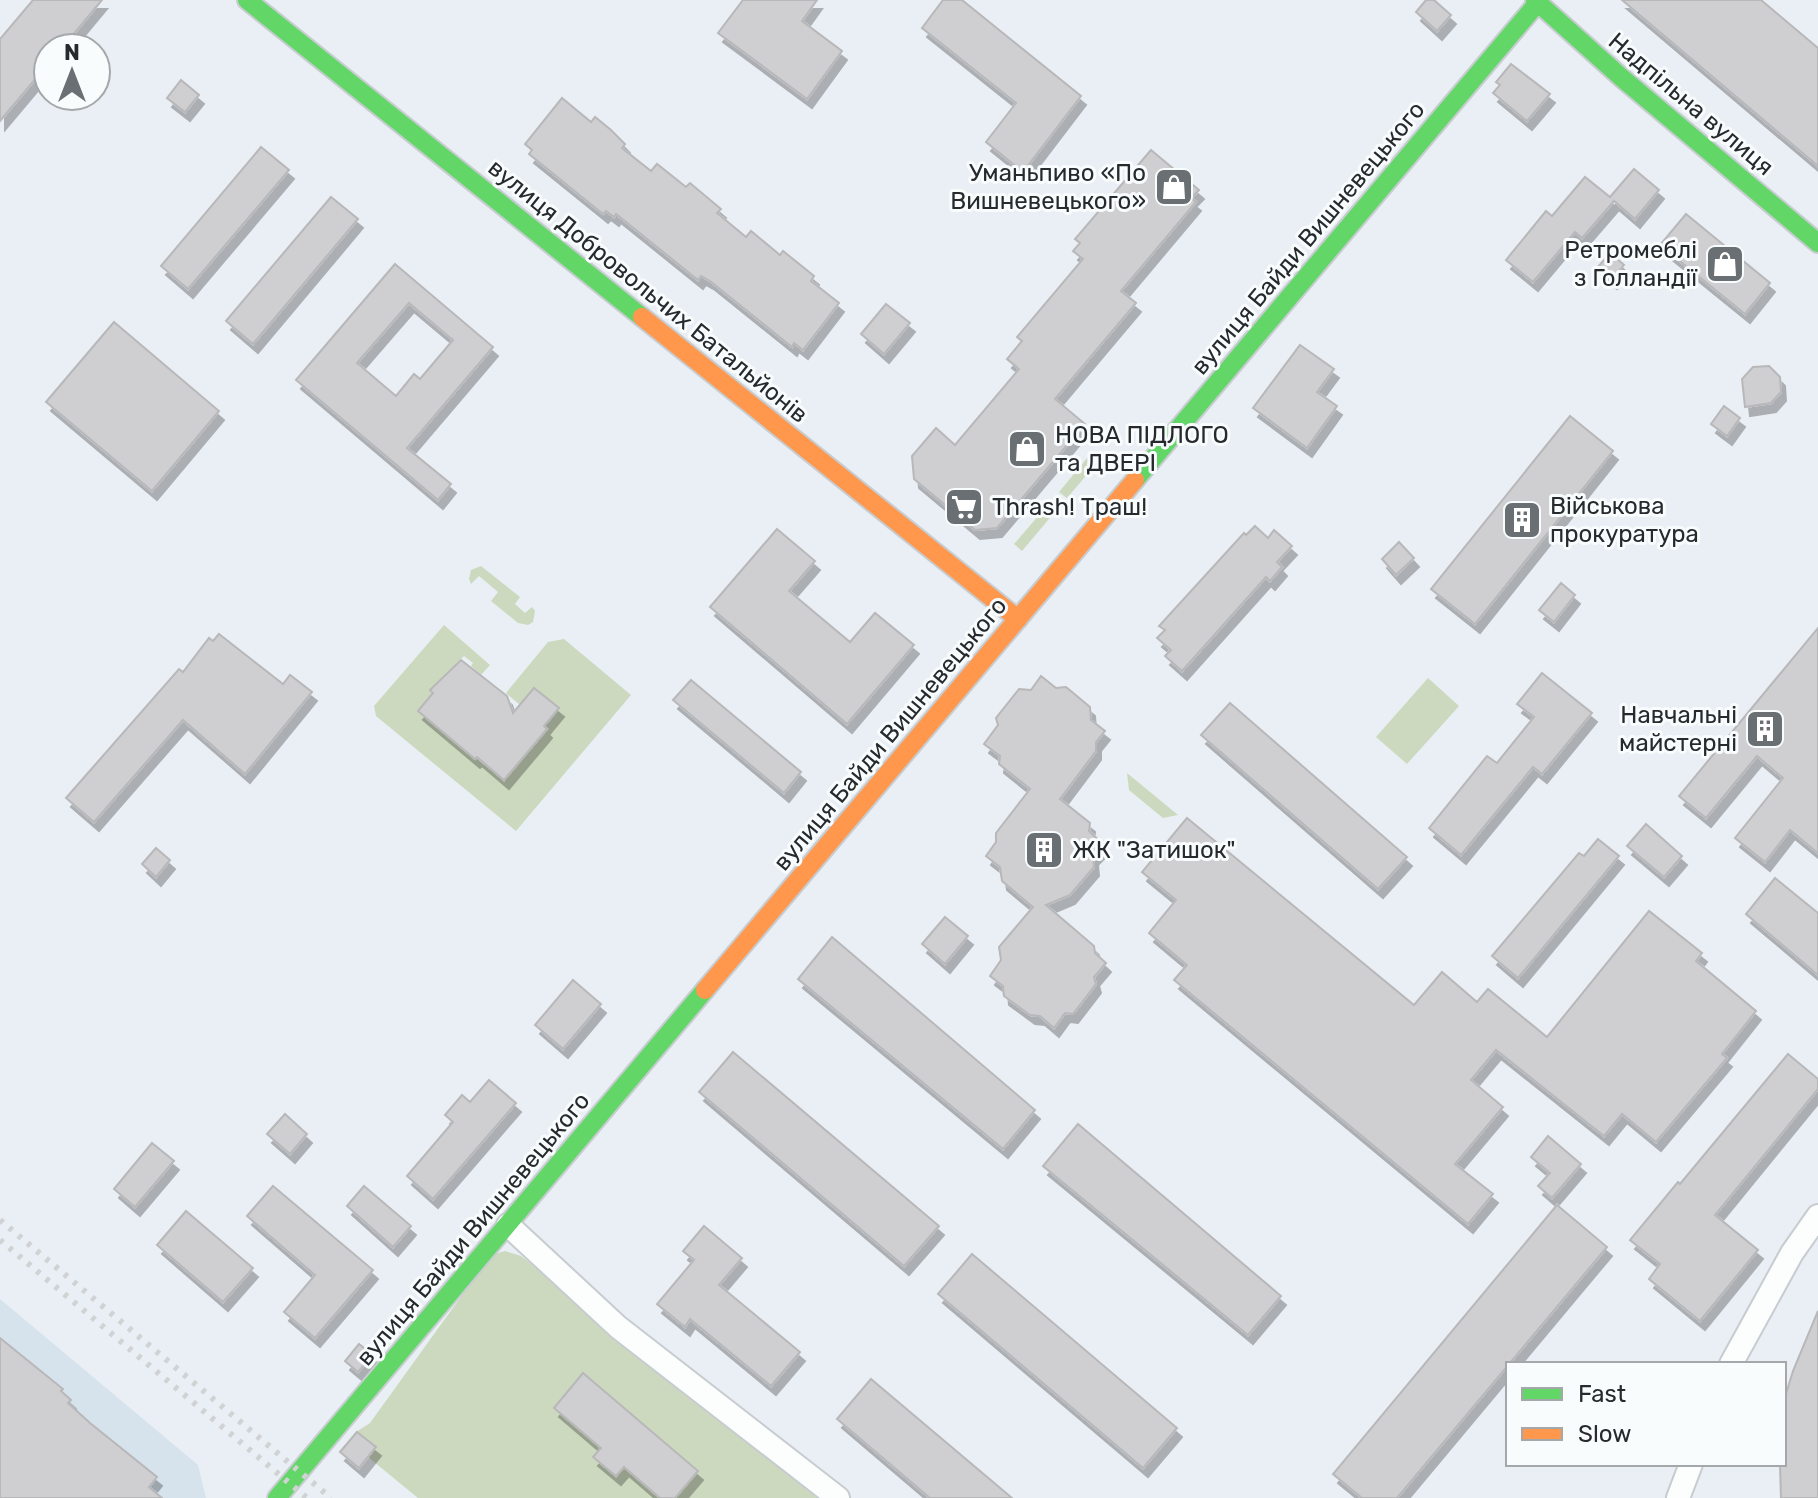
<svg xmlns="http://www.w3.org/2000/svg" width="1818" height="1498" font-family="Rubik,sans-serif">
<style>
.built{fill:#d7e3ec}
.green{fill:#ccd9be}
.building{fill:#cfcfd1;stroke:#b8b7b9;stroke-width:2;fill-rule:evenodd;filter:url(#shadow)}
.lines{fill:none;stroke-linecap:round;stroke-linejoin:round}
.street-casing{stroke:#c7ccd0;stroke-width:26}
.fast-casing{stroke:#c7ccd0;stroke-width:22}
.slow-casing{stroke:#c7ccd0;stroke-width:22}
.street{stroke:#fcfdfd;stroke-width:22}
.fast{stroke:#63d668;stroke-width:18}
.slow{stroke:#ff974d;stroke-width:18}
.rail{stroke:#d0d2d3;stroke-width:6;stroke-dasharray:4 8;stroke-linecap:butt}
.labels{text-anchor:middle;dominant-baseline:central;stroke-width:6;stroke-linejoin:round;paint-order:stroke}
.street-label{font-size:24px;fill:#262a2d;stroke:#f9fcfd}
.poi-label{font-size:24px;fill:#262a2d;stroke:#f9fcfd;text-anchor:start}
</style>
<defs>
<filter id="shadow"><feDropShadow dx="5" dy="9" stdDeviation="0" flood-color="#0004"/></filter>
</defs>
<rect width="100%" height="100%" fill="#e9eff4"/>
<!-- built -->
<polygon class="built" points="0,1299 198,1465 206,1498 0,1498"/>
<!-- green -->
<g class="green">
<polygon points="1088,457 1096,464 1067,498 1059,492"/>
<polygon points="1046,507 1054,513 1022,551 1014,544"/>
<polygon points="481,566 520,597 515,604 525,613 532,607 535,611 533,622 528,625 518,623 491,601 498,592 479,576 471,584 469,579 471,570"/>
<polygon points="444,625 490,665 481,675 471,666 473,663 464,656 430,690 433,693 418,711 444,729 442,732 504,780 558,709 534,688 520,705 506,693 548,642 564,639 631,695 516,831 376,716 374,706"/>
<polygon points="1428,678 1459,706 1407,764 1376,737"/>
<polygon points="1127,773 1178,815 1163,818 1129,790"/>
<polygon points="505,1251 521,1256 829,1498 418,1498 368,1457 359,1468 340,1452 356,1432 370,1423 491,1255"/>
</g>
<!-- building -->
<g class="building">
<polygon points="33,0 102,0 62,48 48,48 48,64 0,121 0,39"/>
<polygon points="743,0 817,0 802,21 842,51 807,99 718,33"/>
<polygon points="943,0 962,0 1081,96 1023,172 986,142 1016,103 922,28"/>
<polygon points="1426,0 1434,0 1451,15 1437,31 1416,12"/>
<polygon points="1622,0 1761,0 1818,48 1818,166"/>
<polygon points="1511,64 1550,94 1527,121 1493,93 1500,85 1496,82"/>
<polygon points="181,80 199,95 185,112 167,98"/>
<polygon points="562,98 591,122 595,117 611,130 625,144 622,148 651,171 657,164 686,187 690,183 721,209 717,213 746,237 751,231 780,255 783,251 814,276 811,281 839,303 803,350 794,343 792,347 710,281 701,276 698,280 616,214 614,217 606,211 603,214 529,154 532,150 525,144"/>
<polygon points="261,147 289,170 188,289 161,266"/>
<polygon points="1151,150 1199,190 1191,198 1196,202 1121,291 1136,303 1055,399 1085,424 997,528 975,530 914,479 912,456 936,428 955,445 1019,369 1007,359 1022,341 1017,337 1083,259 1073,251 1080,243 1075,239"/>
<polygon points="1634,169 1659,190 1635,219 1614,201 1582,238 1575,232 1533,282 1506,260 1546,211 1552,216 1585,177 1610,197"/>
<polygon points="331,197 358,219 253,344 226,321"/>
<polygon points="1686,214 1770,283 1745,314 1660,245"/>
<polygon points="1610,253 1624,265 1612,280 1597,268"/>
<path d="M 395,264 L 493,347 L 407,448 L 451,484 L 438,500 L 296,380 ZM 409,303 L 453,340 L 420,379 L 414,374 L 396,396 L 357,363 Z"/>
<polygon points="886,304 910,323 884,354 861,334"/>
<polygon points="114,322 219,411 152,491 46,402"/>
<polygon points="1300,345 1334,369 1317,392 1337,406 1307,448 1253,408"/>
<polygon points="1769,366 1780,377 1781,392 1771,403 1745,407 1742,379 1753,367"/>
<polygon points="1724,406 1740,418 1727,436 1711,424"/>
<polygon points="1570,416 1613,451 1475,624 1431,589"/>
<polygon points="1255,526 1268,538 1274,530 1292,546 1277,562 1282,567 1270,581 1266,577 1182,671 1165,656 1171,650 1157,638 1165,630 1159,626 1244,533 1246,535"/>
<polygon points="777,529 815,561 789,591 850,642 875,613 914,645 847,724 710,607"/>
<polygon points="1399,542 1414,558 1396,575 1382,559"/>
<polygon points="1561,583 1575,595 1554,622 1539,610"/>
<polygon points="1818,628 1818,853 1790,830 1765,862 1735,838 1783,778 1757,756 1706,818 1679,796"/>
<polygon points="219,634 283,684 290,675 312,692 245,774 183,720 94,822 66,798 179,669 183,672 209,638 213,641"/>
<polygon points="461,660 507,696 513,713 534,688 559,708 544,726 547,729 504,780 477,757 475,759 418,711 433,693 430,690"/>
<polygon points="1542,673 1592,713 1542,774 1533,767 1461,855 1429,828 1487,756 1497,763 1534,717 1517,704"/>
<polygon points="1041,676 1056,688 1066,687 1090,707 1091,720 1105,731 1096,742 1096,751 1060,799 1090,823 1089,831 1104,845 1093,856 1094,867 1070,895 1046,905 1094,946 1095,953 1106,963 1094,977 1096,984 1073,1014 1065,1013 1054,1028 1040,1016 1030,1015 1004,996 1003,986 990,976 1001,960 999,947 1033,907 1002,881 1000,867 986,856 996,842 996,833 1030,789 999,764 1000,756 984,744 998,725 996,718 1019,689 1031,690"/>
<polygon points="691,680 801,772 784,793 673,700"/>
<polygon points="1230,703 1407,857 1378,889 1201,735"/>
<polygon points="1187,818 1414,1005 1442,972 1477,1002 1488,989 1547,1037 1649,911 1702,953 1696,961 1756,1011 1722,1054 1727,1058 1656,1142 1622,1114 1604,1136 1496,1050 1471,1080 1503,1107 1455,1164 1493,1194 1468,1224 1174,980 1187,965 1149,933 1176,900 1142,872"/>
<polygon points="1646,824 1682,856 1664,877 1627,846"/>
<polygon points="1598,839 1619,856 1518,978 1492,956 1579,853 1584,856"/>
<polygon points="156,848 170,860 156,877 142,864"/>
<polygon points="1775,878 1818,913 1818,975 1746,914"/>
<polygon points="945,917 968,936 945,964 922,944"/>
<polygon points="832,937 1035,1110 1003,1149 798,979"/>
<polygon points="573,980 601,1004 563,1049 535,1025"/>
<polygon points="733,1052 939,1226 904,1266 699,1092"/>
<polygon points="1788,1054 1818,1079 1818,1089 1715,1215 1758,1250 1700,1321 1649,1279 1660,1264 1630,1240 1678,1182 1680,1184"/>
<polygon points="489,1080 516,1103 433,1199 407,1176 453,1122 445,1115 462,1095 470,1102"/>
<polygon points="285,1114 307,1134 290,1154 267,1134"/>
<polygon points="1078,1124 1281,1296 1248,1335 1043,1166"/>
<polygon points="1548,1136 1581,1164 1552,1198 1538,1186 1550,1173 1531,1157"/>
<polygon points="152,1143 174,1161 135,1207 114,1189"/>
<polygon points="273,1186 373,1270 315,1338 284,1312 315,1275 247,1216"/>
<polygon points="364,1186 411,1226 393,1247 347,1206"/>
<polygon points="1557,1205 1607,1247 1397,1498 1362,1498 1333,1474"/>
<polygon points="186,1211 253,1268 223,1302 157,1245"/>
<polygon points="704,1226 742,1258 719,1285 800,1352 771,1386 690,1319 685,1327 657,1304 694,1260 683,1251"/>
<polygon points="972,1254 1177,1428 1143,1468 938,1294"/>
<polygon points="1818,1311 1818,1498 1781,1498 1780,1464 1784,1464 1785,1397 1793,1371"/>
<polygon points="0,1338 63,1389 61,1391 71,1400 68,1403 90,1423 157,1477 149,1487 162,1498 0,1498"/>
<polygon points="359,1344 373,1355 358,1372 345,1361"/>
<polygon points="583,1373 698,1471 675,1498 660,1498 624,1467 616,1476 593,1457 601,1448 554,1408"/>
<polygon points="871,1379 1012,1498 930,1498 837,1419"/>
<polygon points="357,1432 376,1447 359,1468 340,1452"/>
</g>
<g class="lines">
<!-- street casing -->
<g class="street-casing">
<g id="street">
<polyline points="508,1225 618,1327 838,1498"/>
<polyline points="1731,1364 1792,1253 1818,1216"/>
<polyline points="1678,1498 1691,1464"/>
</g>
</g>
<!-- fast casing -->
<g class="fast-casing">
<g id="fast">
<polyline points="247,0 642,317"/>
<polyline points="1535,0 1622,78 1818,243"/>
<polyline points="1135,480 1540,0"/>
<polyline points="277,1498 705,990"/>
</g>
</g>
<!-- slow casing -->
<g class="slow-casing">
<g id="slow">
<polyline points="642,317 1018,619"/>
<polyline points="705,990 1135,480"/>
</g>
</g>
<!-- street -->
<use href="#street" class="street"/>
<!-- fast -->
<use href="#fast" class="fast"/>
<!-- slow -->
<use href="#slow" class="slow"/>
<!-- rail -->
<g class="rail">
<polyline points="0,1220 331,1498"/>
<polyline points="0,1240 307,1498"/>
</g>
</g>
<!-- icons -->
<defs>
<g id="shop-square" transform="scale(2)"><rect x="-9" y="-9" width="18" height="18" rx="4" fill="#6a6f73" stroke="#f9fcfd"/><path d="M-5-2.5h2.3a2.7 3.5 0 0 1 5.4 0H5L5.5 6h-11ZM-1.5-2.5h3a1.5 2.3 0 0 0-3 0Z" fill="#fff"/></g>
<g id="supermarket-square" transform="scale(2)"><rect x="-9" y="-9" width="18" height="18" rx="4" fill="#6a6f73" stroke="#f9fcfd"/><path d="M-6-5.5h2.5l.6 2H6L4.5 2H-2.5L-4.4-4H-6ZM-1.5 3.2a1.3 1.3 0 1 0 .1 0ZM3 3.2a1.3 1.3 0 1 0 .1 0Z" fill="#fff"/></g>
<g id="building-square" transform="scale(2)"><rect x="-9" y="-9" width="18" height="18" rx="4" fill="#6a6f73" stroke="#f9fcfd"/><path d="M-4-6H4V6H1V3H-1V6H-4ZM-2.5-4.3h1.7v1.8h-1.7ZM.8-4.3h1.7v1.8H.8ZM-2.5-1h1.7V.8h-1.7ZM.8-1h1.7V.8H.8Z" fill="#fff"/></g>
</defs>
<g fill-rule="evenodd">
<use href="#shop-square" x="1174" y="187"/>
<use href="#shop-square" x="1725" y="264"/>
<use href="#shop-square" x="1027" y="449"/>
<use href="#supermarket-square" x="964" y="507"/>
<use href="#building-square" x="1522" y="520"/>
<use href="#building-square" x="1765" y="729"/>
<use href="#building-square" x="1044" y="850"/>
</g>
<g class="labels">
<!-- street labels -->
<g class="street-label">
<text transform="translate(1691 104) rotate(40)">Надпільна вулиця</text>
<text transform="translate(1308 238) rotate(-50)">вулиця Байди Вишневецького</text>
<text transform="translate(648 291) rotate(39)">вулиця Добровольчих Батальйонів</text>
<text transform="translate(890 734) rotate(-50)">вулиця Байди Вишневецького</text>
<text transform="translate(473 1229) rotate(-50)">вулиця Байди Вишневецького</text>
</g>
<!-- poi labels -->
<g class="poi-label">
<text x="1146" y="173" text-anchor="end">Уманьпиво «По<tspan x="1146" dy="28">Вишневецького»</tspan></text>
<text x="1697" y="250" text-anchor="end">Ретромеблі<tspan x="1697" dy="28">з Голландії</tspan></text>
<text x="1055" y="435">НОВА ПІДЛОГО<tspan x="1055" dy="28">та ДВЕРІ</tspan></text>
<text x="1550" y="506">Військова<tspan x="1550" dy="28">прокуратура</tspan></text>
<text x="992" y="507">Thrash! Траш!</text>
<text x="1737" y="715" text-anchor="end">Навчальні<tspan x="1737" dy="28">майстерні</tspan></text>
<text x="1072" y="850">ЖК "Затишок"</text>
</g>
</g>
<!-- legend -->
<rect x="1506" y="1362" width="280" height="104" fill="#f9fcfd" stroke="#a5a8aa" stroke-width="2"/>
<rect x="1522" y="1388" width="40" height="12" fill="#63d668" stroke="#a5a8aa" stroke-width="2"/>
<text x="1578" y="1402" font-size="24" fill="#262a2d">Fast</text>
<rect x="1522" y="1428" width="40" height="12" fill="#ff974d" stroke="#a5a8aa" stroke-width="2"/>
<text x="1578" y="1442" font-size="24" fill="#262a2d">Slow</text>
<!-- north arrow -->
<g transform="translate(72 72)"><circle r="38" fill="#f9fcfd" stroke="#a5a8aa" stroke-width="2"/>
<path d="M0-6L14 30L0 20L-14 30Z" fill="#6a6f73"/>
<text y="-12" font-size="22" font-weight="bold" text-anchor="middle" fill="#262a2d">N</text>
</g>
</svg>
